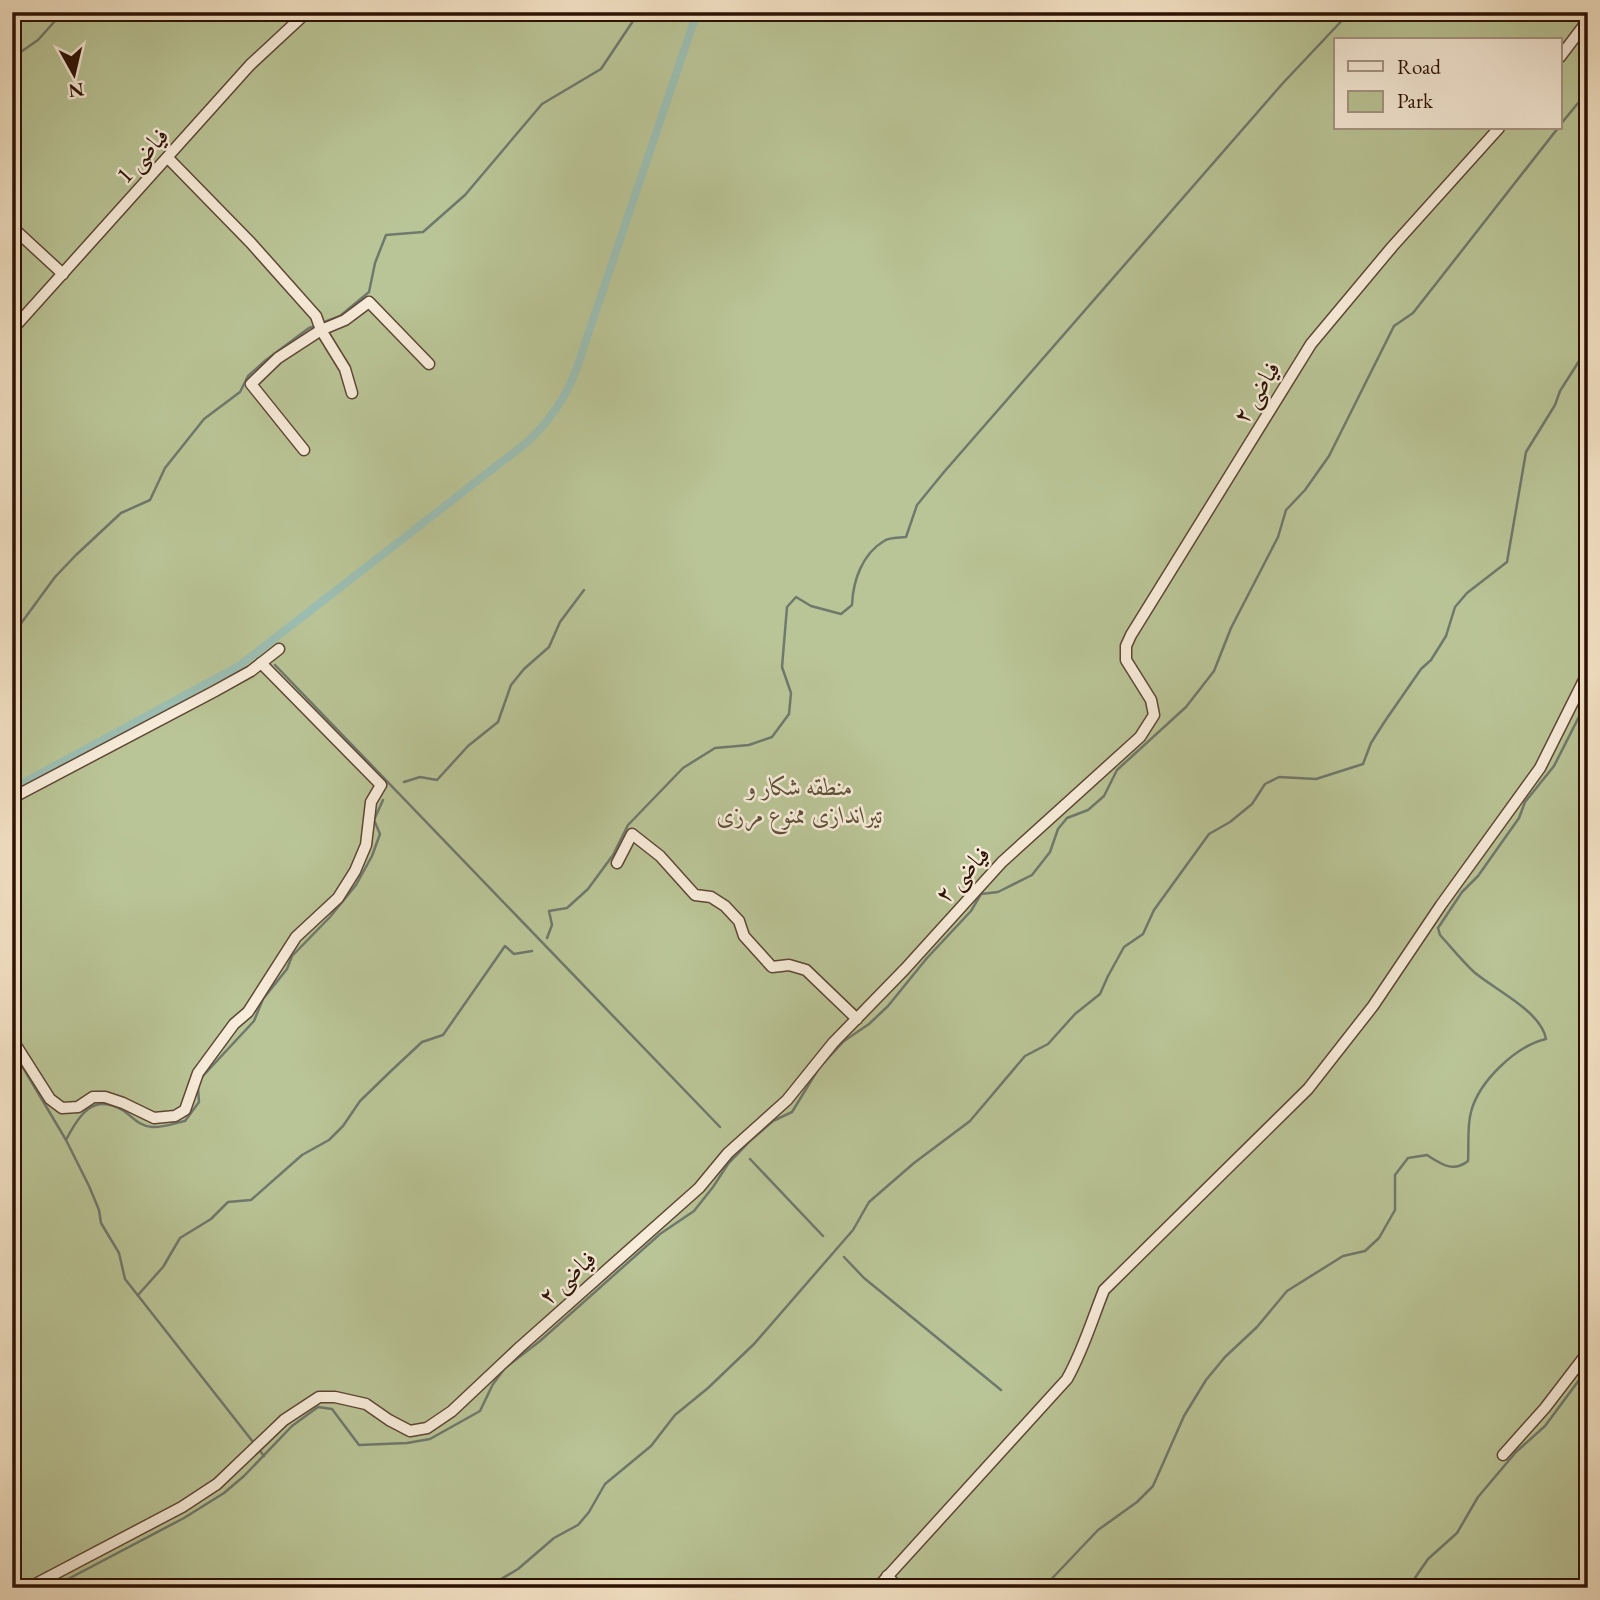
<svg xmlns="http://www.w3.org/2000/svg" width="1600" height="1600" font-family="'EB Garamond',Amiri,serif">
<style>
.green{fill:#bac597;stroke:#726b4e;stroke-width:2;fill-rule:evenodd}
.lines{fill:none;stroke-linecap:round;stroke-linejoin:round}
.stream{stroke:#6f796d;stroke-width:2.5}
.canal{stroke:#9cbfb3;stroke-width:8}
.minor-casing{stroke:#5e4635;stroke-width:13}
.minor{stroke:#f8eddb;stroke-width:10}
.labels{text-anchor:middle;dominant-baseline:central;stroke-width:5;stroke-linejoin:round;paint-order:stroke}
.street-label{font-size:24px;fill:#2b1104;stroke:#f8eddb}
.park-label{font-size:24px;font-style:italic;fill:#5d5037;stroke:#f8eddb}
</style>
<rect width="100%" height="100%" fill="#f5e4c7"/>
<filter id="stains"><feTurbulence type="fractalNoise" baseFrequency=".00286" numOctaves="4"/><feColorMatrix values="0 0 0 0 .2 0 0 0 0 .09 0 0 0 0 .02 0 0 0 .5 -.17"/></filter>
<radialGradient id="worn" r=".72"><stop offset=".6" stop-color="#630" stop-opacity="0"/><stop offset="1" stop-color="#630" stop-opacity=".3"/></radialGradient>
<!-- green -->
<path class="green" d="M 12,12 L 1588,12 L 1588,1588 L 12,1588 ZM 1336,40 L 1560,40 L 1560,128 L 1336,128 Z"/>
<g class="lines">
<!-- stream -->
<g class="stream">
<polyline points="12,58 38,40 63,12"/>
<polyline points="1560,125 1588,91"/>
<polyline points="322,323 340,316 369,292 375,263 386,235 423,232 465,195 542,104 601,69 639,12"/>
<polyline points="12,631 22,622 55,577 76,555 121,513 150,500 165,468 204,419 240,392 248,376 266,360 309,328 315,326"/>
<polyline points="275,665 720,1127"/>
<polyline points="404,782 420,777 437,780 468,746 498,722 511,685 524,669 549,647 560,622 584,590"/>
<path d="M 547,938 L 552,925 L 549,911 L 567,908 L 588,889 L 613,855 L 628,825 L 683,768 L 715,748 L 749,745 L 772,737 L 789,714 L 791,693 L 782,667 L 787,607 L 796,597 L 811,606 L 841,614 L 852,605 C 853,581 862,554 884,541 C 890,537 899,538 906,537 L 917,505 L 944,472 L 1283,83 L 1350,12"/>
<polyline points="12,1049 66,1140 89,1186 99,1210 101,1223 119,1253 125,1279 264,1456"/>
<polyline points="201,1078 254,1021 263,999 287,969 292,956 330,917 356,885 372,856 380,834 374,820 383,800"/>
<path d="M 66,1140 C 79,1115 93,1092 124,1111 C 134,1118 139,1126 152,1127 C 162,1128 175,1123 185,1121 L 199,1102 L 198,1088"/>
<polyline points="750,1159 823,1236"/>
<polyline points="844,1257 864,1278 1001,1390"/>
<polyline points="138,1295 163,1267 180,1238 211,1219 228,1202 251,1200 302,1155 329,1140 343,1126 360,1101 392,1070 422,1042 443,1035 505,946 514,954 532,951"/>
<polyline points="51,1588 184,1518 224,1493 244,1476 292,1426 318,1407 332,1409 359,1445 407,1443 430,1439 480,1411 493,1384 505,1368 540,1341 660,1234 694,1211 713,1187 728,1164 751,1140 773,1121 792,1112 819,1068 844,1041 869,1024 888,1006 927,958 971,911 981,894 998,892 1032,875 1050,852 1058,829 1067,818 1088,810 1104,796 1117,770 1186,707 1214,671 1231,628 1278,537 1286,510 1305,490 1329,456 1394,326 1413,313 1558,128"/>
<polyline points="486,1588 518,1569 554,1538 578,1525 589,1512 605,1484 651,1446 675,1415 708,1388 754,1344 853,1230 869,1202 914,1163 970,1121 1025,1056 1048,1044 1075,1014 1100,994 1108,976 1124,947 1143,934 1154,910 1209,834 1230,822 1252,804 1265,784 1279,777 1316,779 1363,764 1371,743 1385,721 1421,669 1431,660 1446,636 1455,607 1467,593 1507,562 1526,452 1555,405 1560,391 1588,347"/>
<path d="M 1043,1588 L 1098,1530 L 1137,1502 L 1153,1486 L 1184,1416 L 1206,1380 L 1225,1357 L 1257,1327 L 1287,1291 L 1343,1256 L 1365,1251 L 1379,1238 L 1395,1210 L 1395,1175 L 1408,1158 L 1427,1155 C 1441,1164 1453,1173 1468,1161 C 1469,1145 1467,1126 1471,1112 C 1479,1081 1516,1046 1546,1039 C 1541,1011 1495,990 1474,972 C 1462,961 1451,947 1440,935 L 1438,928 L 1462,892 L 1478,876 L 1519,818 L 1525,802 L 1554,766 L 1588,699"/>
<polyline points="1408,1588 1428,1559 1457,1533 1478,1497 1516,1452 1545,1426 1588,1368"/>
</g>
<!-- canal -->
<path class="canal" d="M 12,789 L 239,666 L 526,443 C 549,422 565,400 576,370 L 697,12"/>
<!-- minor casing -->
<g class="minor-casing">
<g id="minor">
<polyline points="1560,57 1588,20"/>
<polyline points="168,158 251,243 316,316 321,330 345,369 352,393"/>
<polyline points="12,227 63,274"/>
<polyline points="12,330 250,65 307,12"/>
<polyline points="304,450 251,384 278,358 321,330 345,320 369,302 429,364"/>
<polyline points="12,798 215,691 251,671 279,649"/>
<polyline points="617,863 632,834 660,856 695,895 711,897 725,906 739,921 744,936 772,967 789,965 806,970 857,1019"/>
<polyline points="17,1047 50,1099 62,1108 78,1107 93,1097 105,1097 123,1103 154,1118 175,1116 185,1110 198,1073 234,1024 248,1012 296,937 338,898 355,871 366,845 371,802 381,785 261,663"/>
<polyline points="1503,1455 1545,1408 1588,1352"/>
<polyline points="887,1576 899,1588"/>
<polyline points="28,1588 182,1507 217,1484 284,1420 319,1397 335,1397 366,1404 389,1420 410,1431 427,1428 452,1411 520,1347 699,1188 728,1153 787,1100 833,1043 905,969 1002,862 1140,737 1154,715 1151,700 1126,660 1126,646 1131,635 1311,344 1392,247 1499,128"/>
<path d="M 877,1588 L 1067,1379 C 1083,1351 1092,1320 1104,1290 L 1308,1089 L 1373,1006 L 1441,905 L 1540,768 L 1588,672"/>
<polyline points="1582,1588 1588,1582"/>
</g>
</g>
<!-- minor -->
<use href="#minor" class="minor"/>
</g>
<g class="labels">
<!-- street labels -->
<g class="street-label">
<text transform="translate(142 155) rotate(-48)">فیاضی 1</text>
<text transform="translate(1256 392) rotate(-58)">فیاضی ۲</text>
<text transform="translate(962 874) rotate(-47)">فیاضی ۲</text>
<text transform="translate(567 1277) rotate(-42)">فیاضی ۲</text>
</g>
<!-- park labels -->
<g class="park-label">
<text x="800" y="786">منطقه شکار و<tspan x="800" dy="28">تیراندازی ممنوع مرزی</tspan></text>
</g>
</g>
<!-- margin -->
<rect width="1600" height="1600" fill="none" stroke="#f5e4c7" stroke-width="42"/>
<rect x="14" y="14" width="1572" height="1572" fill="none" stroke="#2b1104" stroke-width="3.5"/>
<rect x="21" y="21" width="1558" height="1558" fill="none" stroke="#2b1104" stroke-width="2"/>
<!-- legend -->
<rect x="1334" y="38" width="228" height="91" fill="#f8eddb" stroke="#a69585" stroke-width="2"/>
<rect x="1348" y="61" width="35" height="10" fill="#f8eddb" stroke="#a69585" stroke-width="2"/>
<text x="1397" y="74" font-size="21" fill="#2b1104">Road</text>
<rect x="1348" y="91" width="35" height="21" fill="#bac597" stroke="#a69585" stroke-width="2"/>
<text x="1397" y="108" font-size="21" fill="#2b1104">Park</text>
<!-- north arrow -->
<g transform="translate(74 74) rotate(172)" stroke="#f8eddb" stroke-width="5" paint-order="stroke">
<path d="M0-5L12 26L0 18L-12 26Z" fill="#2b1104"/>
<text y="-10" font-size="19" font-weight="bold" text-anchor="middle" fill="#2b1104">N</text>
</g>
<rect width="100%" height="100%" filter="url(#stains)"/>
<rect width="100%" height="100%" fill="url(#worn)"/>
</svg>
